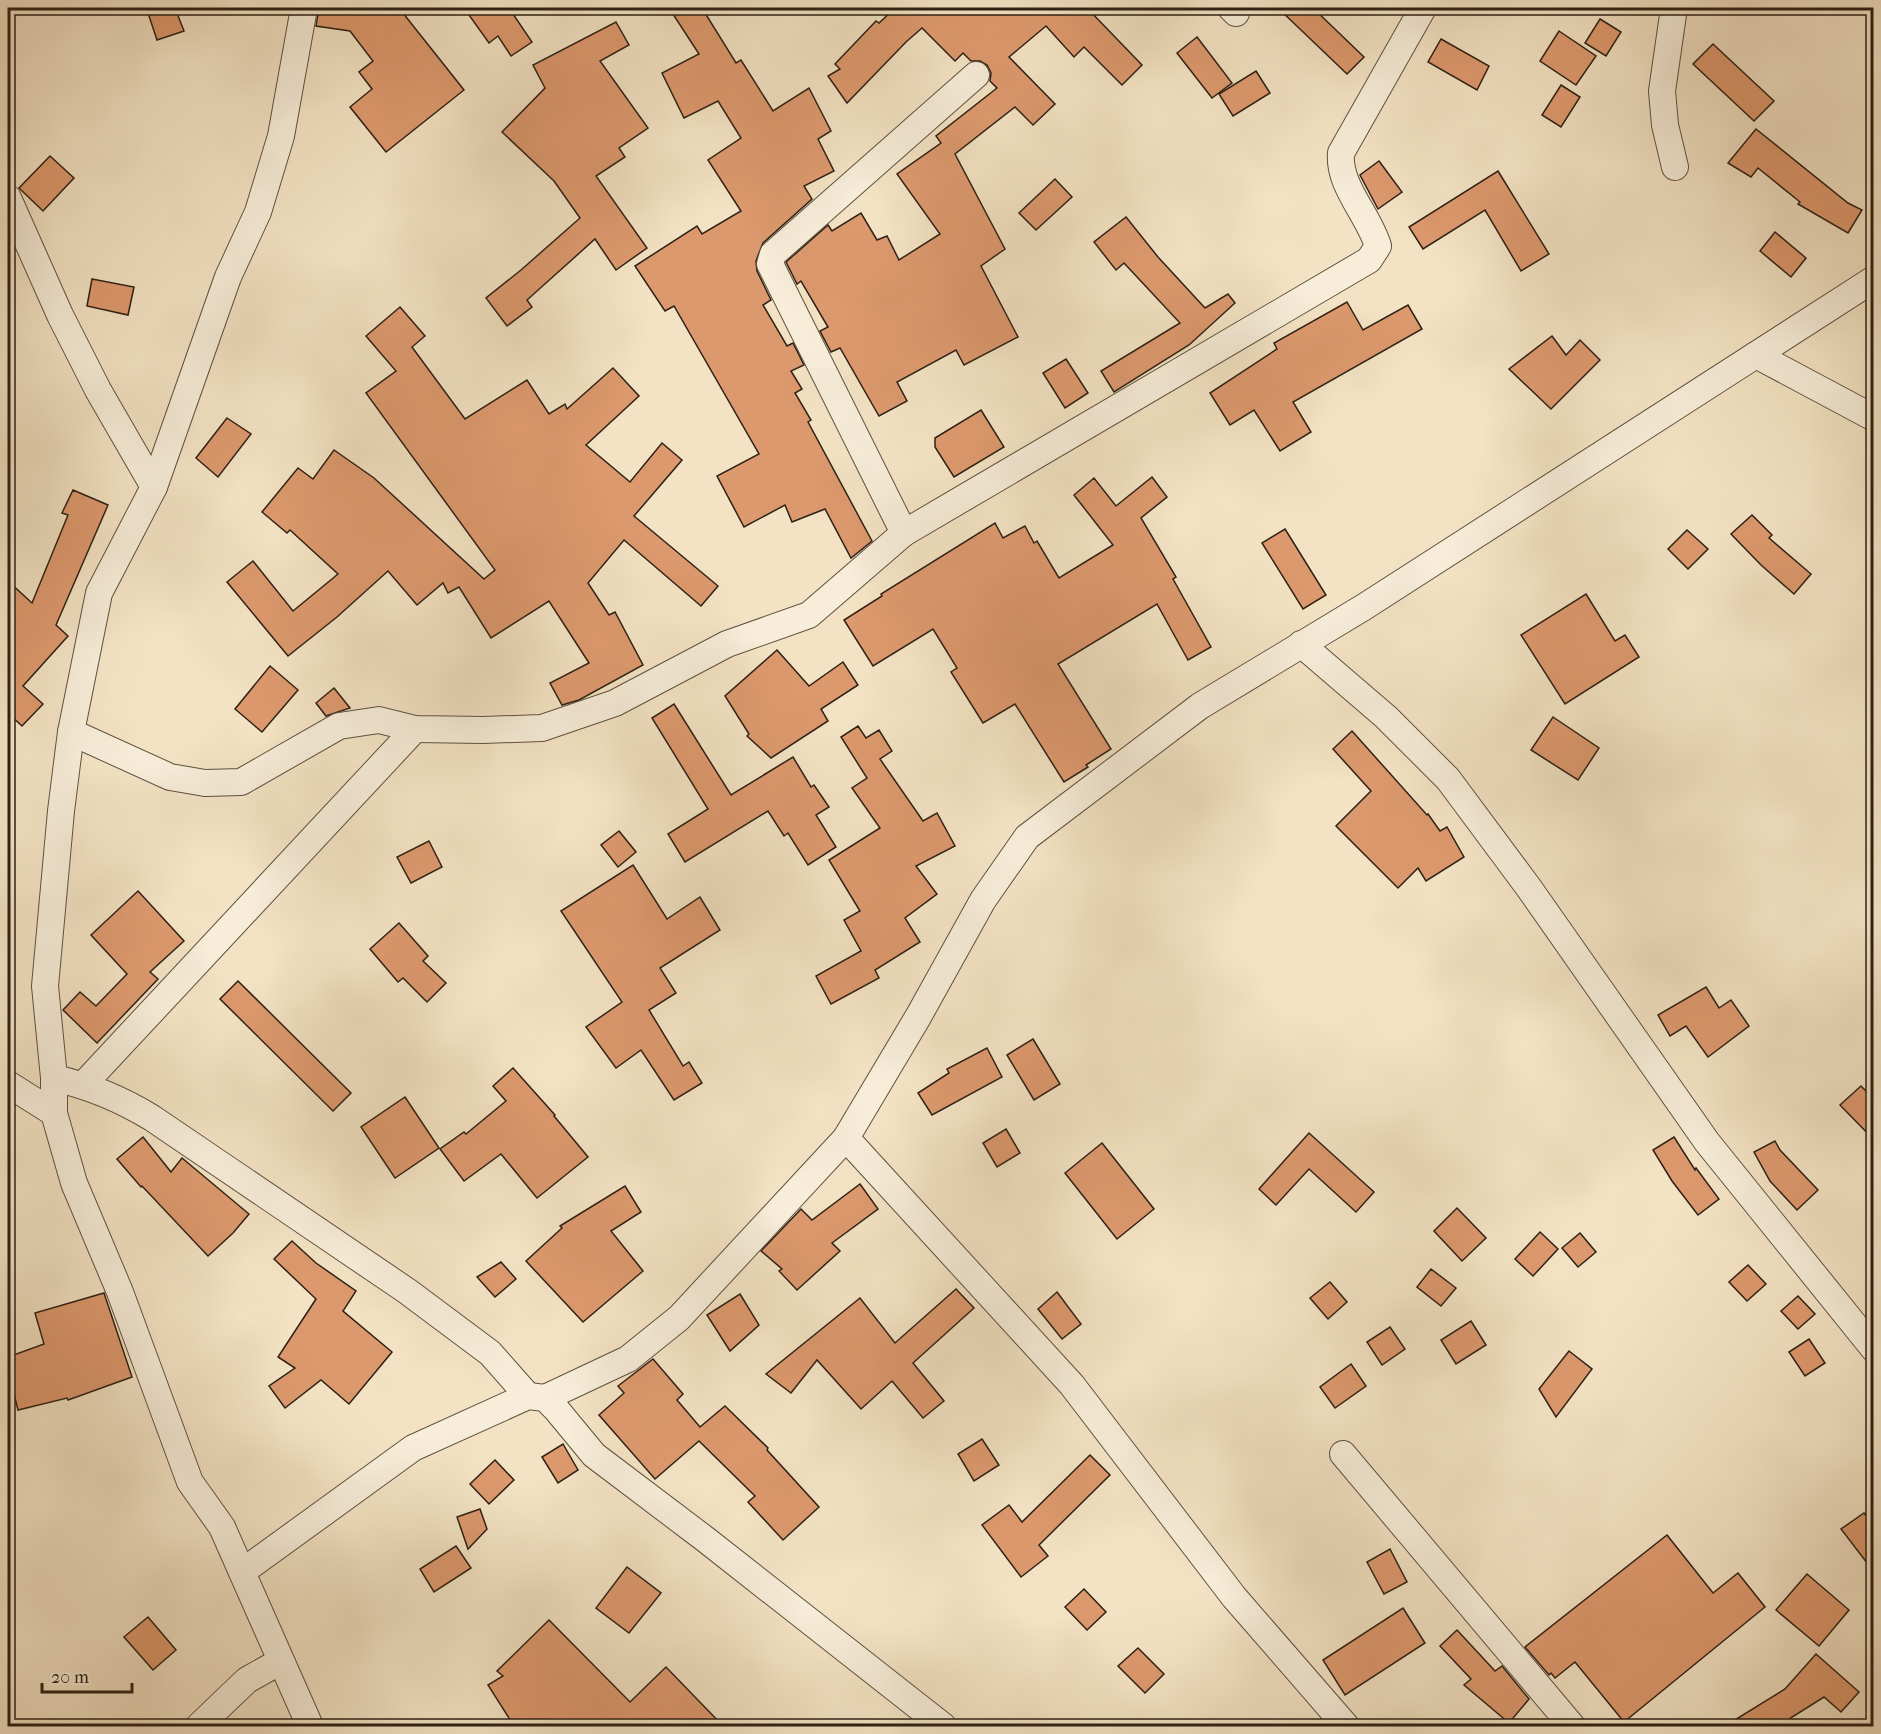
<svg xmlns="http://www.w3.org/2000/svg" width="1881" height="1734" font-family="'IM FELL French Canon',serif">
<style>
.building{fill:#dd996e;stroke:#2d2015;stroke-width:1.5}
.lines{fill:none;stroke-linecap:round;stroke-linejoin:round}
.street-casing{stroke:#5e5141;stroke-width:28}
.street{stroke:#f7edd9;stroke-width:26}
</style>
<rect width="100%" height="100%" fill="#f3e3c4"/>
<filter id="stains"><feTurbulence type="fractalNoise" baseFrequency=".00333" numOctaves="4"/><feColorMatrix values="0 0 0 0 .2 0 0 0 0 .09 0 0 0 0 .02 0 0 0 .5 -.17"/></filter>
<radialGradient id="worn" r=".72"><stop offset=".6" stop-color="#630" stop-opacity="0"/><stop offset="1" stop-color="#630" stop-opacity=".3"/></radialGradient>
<!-- building -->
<g class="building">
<polygon points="163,8 175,8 184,31 157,40 148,13"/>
<polygon points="319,8 399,8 464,90 386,152 350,107 372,89 359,72 373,61 350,31 316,26"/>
<polygon points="464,8 509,8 532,42 511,56 498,36 489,43"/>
<polygon points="669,8 702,8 736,63 741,60 773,111 809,88 831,131 818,139 834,171 804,186 812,199 763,243 756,261 757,271 771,300 763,305 787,346 793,343 804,365 791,371 802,389 795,393 811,420 808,422 872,541 851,558 825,509 792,522 785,505 744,527 717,476 759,454 674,306 665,311 635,266 697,226 702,234 741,211 708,160 741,138 718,101 684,118 662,73 699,54"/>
<polygon points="895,8 1087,8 1142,65 1122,85 1084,47 1074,57 1046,26 1009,57 1055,104 1033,125 1015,107 955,154 1005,249 981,266 1018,337 964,365 956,350 897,382 907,401 879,416 840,348 831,352 820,331 828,327 801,281 797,284 786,262 828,225 832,231 861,213 877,240 887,236 899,260 940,234 897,174 941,143 936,136 997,88 990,81 991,73 987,65 980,61 971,61 963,53 955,61 922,28 906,42 847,103 828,76 840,69 835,64 876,21 879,23"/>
<polygon points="1278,8 1313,8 1364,57 1347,74"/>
<polygon points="1600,19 1621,32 1606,56 1585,43"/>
<polygon points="616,22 629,45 600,61 648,128 619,148 625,157 596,176 647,248 616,270 595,239 527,300 532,307 507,326 486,298 521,270 580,218 554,181 502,132 545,88 533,65"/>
<polygon points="1559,31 1596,56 1576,85 1540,61"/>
<polygon points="1197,37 1232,83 1212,98 1177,53"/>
<polygon points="1441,39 1489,66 1477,90 1428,62"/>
<polygon points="1713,44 1774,101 1754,121 1693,64"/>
<polygon points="1256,71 1270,93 1233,116 1219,94"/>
<polygon points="1561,85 1580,97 1561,127 1542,115"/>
<polygon points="1756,129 1848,203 1862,210 1848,233 1798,204 1800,202 1758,168 1751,177 1728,163"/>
<polygon points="50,156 74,178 43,211 19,188"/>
<polygon points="1379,161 1402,192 1378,209 1360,175"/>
<polygon points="1498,171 1549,254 1521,271 1485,210 1423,249 1409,227"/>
<polygon points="1055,179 1072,197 1036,230 1019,213"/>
<polygon points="1126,217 1158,257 1205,308 1228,294 1235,303 1189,345 1114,392 1101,371 1180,323 1124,263 1116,270 1094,242"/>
<polygon points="1775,232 1806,258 1791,277 1760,251"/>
<polygon points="92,279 134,287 128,315 87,306"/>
<polygon points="1347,302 1363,330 1408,305 1422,329 1293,402 1311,432 1280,451 1254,410 1230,425 1210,393 1277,349 1274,343"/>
<polygon points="400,307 425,336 412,347 465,419 527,380 549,414 565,404 567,409 613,368 639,396 586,445 630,482 662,443 682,460 634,516 718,586 701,606 624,540 588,583 609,615 615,612 643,665 579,700 562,705 550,683 589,663 549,601 491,638 459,587 448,593 443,583 417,605 388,571 337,617 288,656 227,582 253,561 293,611 338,574 290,530 287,533 262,512 298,468 313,479 334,450 374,478 484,579 495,570 366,393 396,371 366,336"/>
<polygon points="1552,336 1566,355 1580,340 1600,360 1551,409 1509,369"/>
<polygon points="1066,359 1088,393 1065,408 1043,373"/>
<polygon points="981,410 1004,447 954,477 935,447 935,438"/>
<polygon points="227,418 251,434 218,477 196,458"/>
<polygon points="1152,477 1167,497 1141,518 1176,577 1173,579 1211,647 1188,660 1157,604 1058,664 1111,749 1086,765 1088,767 1064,782 1015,704 983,723 951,672 957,668 933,629 873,666 844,620 882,596 881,594 995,523 1003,538 1025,526 1034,543 1037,541 1059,578 1113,545 1074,495 1094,478 1116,506"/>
<polygon points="73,490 108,505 56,625 68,636 23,686 43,704 22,726 8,713 8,581 32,603 68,515 62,513"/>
<polygon points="1752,515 1772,535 1769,538 1811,574 1794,594 1761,565 1731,534"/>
<polygon points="1285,529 1326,595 1303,609 1262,543"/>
<polygon points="1687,530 1708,549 1688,569 1668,549"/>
<polygon points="1586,594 1615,641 1625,635 1639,657 1565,704 1521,635"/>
<polygon points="777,650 809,686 843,662 858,685 821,709 828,721 771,758 747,736 749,734 725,696"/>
<polygon points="270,666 298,690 262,732 235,709"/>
<polygon points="334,688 350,708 326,716 316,703"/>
<polygon points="674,704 731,795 793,757 811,787 814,785 829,807 816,815 836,847 808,865 788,833 784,836 768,811 685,862 668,834 708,809 652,718"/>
<polygon points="1553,717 1599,748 1578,780 1531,750"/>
<polygon points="858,726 866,738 879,730 892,751 880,759 923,821 937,813 955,846 916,866 937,894 905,918 920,942 875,970 879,978 831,1004 816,976 861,951 844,920 860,911 829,860 880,828 852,788 867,778 841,737"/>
<polygon points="1352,731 1427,815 1428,814 1440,831 1447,827 1464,857 1426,881 1418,868 1398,888 1336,826 1371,791 1333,749"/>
<polygon points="619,831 636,852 618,867 601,845"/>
<polygon points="429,841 442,867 411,883 397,857"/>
<polygon points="633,865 667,919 700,897 720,930 660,968 676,993 649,1010 683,1066 689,1062 702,1083 674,1100 641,1050 616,1068 586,1027 622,1002 561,911"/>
<polygon points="138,891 184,941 150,972 158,979 97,1043 63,1010 80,992 96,1006 127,974 91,935"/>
<polygon points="399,923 428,956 423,961 446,983 427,1002 403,978 398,982 370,949"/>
<polygon points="238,981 351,1093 333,1111 220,999"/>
<polygon points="1706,987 1719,1008 1731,1000 1749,1026 1708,1057 1686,1026 1670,1036 1658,1015"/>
<polygon points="1033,1039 1060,1084 1034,1100 1007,1055"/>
<polygon points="987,1048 1002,1077 932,1115 918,1093 949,1073 947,1069"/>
<polygon points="513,1068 555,1115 554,1116 588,1157 537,1198 501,1154 464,1181 440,1149 464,1132 466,1134 506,1101 493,1086"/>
<polygon points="1861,1086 1874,1099 1874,1140 1840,1105"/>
<polygon points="405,1097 439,1148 395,1178 361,1127"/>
<polygon points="1006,1129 1020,1153 997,1167 983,1143"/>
<polygon points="1309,1133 1374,1192 1356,1212 1309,1169 1276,1205 1259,1189"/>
<polygon points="143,1137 171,1172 182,1158 249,1214 233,1233 208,1256 142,1186 141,1187 117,1159"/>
<polygon points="1674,1137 1695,1170 1696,1168 1719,1199 1698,1215 1672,1181 1653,1150"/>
<polygon points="1775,1141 1780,1150 1818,1190 1797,1210 1770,1181 1754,1152"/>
<polygon points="1102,1143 1154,1209 1117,1239 1065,1173"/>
<polygon points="860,1184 878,1209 832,1243 840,1251 797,1290 779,1271 782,1269 761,1251 801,1209 812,1220"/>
<polygon points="625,1186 641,1212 611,1231 643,1271 583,1322 526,1261 562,1228 560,1226"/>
<polygon points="1457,1208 1486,1238 1462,1261 1434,1231"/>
<polygon points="1540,1232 1558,1249 1533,1276 1515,1259"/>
<polygon points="1580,1233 1596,1252 1578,1267 1562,1248"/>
<polygon points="292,1241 316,1263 356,1291 343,1311 392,1352 349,1404 321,1380 285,1408 269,1386 295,1368 278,1357 316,1299 274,1259"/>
<polygon points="501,1262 516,1279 495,1297 477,1277"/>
<polygon points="1748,1265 1766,1284 1747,1301 1729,1282"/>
<polygon points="1431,1269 1456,1288 1441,1306 1417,1287"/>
<polygon points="1330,1282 1347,1302 1328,1319 1310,1298"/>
<polygon points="956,1289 974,1308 913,1363 944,1401 923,1418 892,1381 861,1409 817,1360 791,1393 766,1374 860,1298 895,1343"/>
<polygon points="1057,1292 1081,1324 1062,1339 1038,1309"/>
<polygon points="104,1293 132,1377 68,1400 67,1398 18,1410 8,1370 8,1357 44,1344 35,1313"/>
<polygon points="740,1294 759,1325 730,1351 707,1315"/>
<polygon points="1798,1296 1815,1314 1798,1329 1781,1311"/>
<polygon points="1471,1321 1486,1345 1456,1364 1441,1340"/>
<polygon points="1390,1327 1405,1349 1382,1365 1367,1342"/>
<polygon points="1809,1339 1825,1363 1805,1376 1789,1352"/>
<polygon points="1569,1351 1592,1369 1556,1417 1539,1389"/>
<polygon points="653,1359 683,1394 677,1400 700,1427 725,1406 768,1448 767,1450 819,1507 783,1540 748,1502 755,1496 699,1441 655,1479 599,1415 624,1393 618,1386"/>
<polygon points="1351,1364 1366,1386 1335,1408 1320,1387"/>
<polygon points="982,1439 999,1465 974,1481 958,1454"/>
<polygon points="563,1444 578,1470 558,1483 542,1457"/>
<polygon points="1090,1455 1110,1475 1039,1545 1048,1556 1021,1577 982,1525 1009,1505 1022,1522"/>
<polygon points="495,1460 514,1480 489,1504 470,1484"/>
<polygon points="480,1509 487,1529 468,1549 457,1517"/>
<polygon points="1864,1513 1874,1526 1874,1572 1841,1529"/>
<polygon points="1667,1535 1713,1593 1738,1573 1765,1607 1624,1722 1575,1662 1555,1678 1551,1673 1549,1675 1525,1647"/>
<polygon points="456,1546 471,1568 434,1592 420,1569"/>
<polygon points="1390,1549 1407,1582 1384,1594 1367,1562"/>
<polygon points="627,1567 661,1593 629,1633 596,1608"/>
<polygon points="1807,1574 1849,1610 1819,1646 1776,1610"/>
<polygon points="1084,1589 1106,1612 1087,1630 1065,1607"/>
<polygon points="1403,1608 1425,1643 1345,1695 1323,1660"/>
<polygon points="148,1617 176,1650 153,1670 124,1637"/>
<polygon points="549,1620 630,1702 666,1667 723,1726 514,1726 488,1685 503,1676 497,1671"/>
<polygon points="1457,1630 1495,1671 1502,1666 1529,1699 1509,1723 1464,1685 1471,1679 1440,1646"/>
<polygon points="1138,1648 1164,1674 1145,1693 1118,1666"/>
<polygon points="1816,1654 1859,1692 1841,1712 1824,1697 1778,1726 1725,1726 1785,1689"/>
</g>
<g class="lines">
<!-- street casing -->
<g class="street-casing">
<g id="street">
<polyline points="304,8 281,136 258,212 228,277 154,487 99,593 71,732 61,811 45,986 54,1078 54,1113 74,1183 120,1292 190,1482 222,1527 310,1726"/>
<polyline points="1231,8 1236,13"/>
<polyline points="1674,8 1662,91 1665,125 1675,167"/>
<polyline points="8,198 60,315 98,390 154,487"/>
<polyline points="1756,355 1874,418"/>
<polyline points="904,533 770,264 773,254 976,75"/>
<polyline points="1301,644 1386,717 1448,779 1529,888 1707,1142 1874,1349"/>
<path d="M 71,732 L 170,777 L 205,783 L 241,782 L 339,726 L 379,720 L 415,729 L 483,730 L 542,728 L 615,703 L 727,644 L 809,615 L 904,533 L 1369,260 L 1378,246 C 1369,215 1338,186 1341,153 L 1423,8"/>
<path d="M 54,1078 C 90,1086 121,1099 152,1118 L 407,1291 L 490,1353 L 528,1396"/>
<polyline points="8,1084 54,1113"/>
<polyline points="83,1085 415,729"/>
<polyline points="846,1138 1072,1385 1234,1597 1346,1726"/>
<polyline points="545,1398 628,1359 679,1318 846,1138 918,1017 983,900 1027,837 1200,706 1364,607 1874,279"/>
<polyline points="1343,1454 1572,1726"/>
<polyline points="242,1572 413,1448 528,1396 545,1398 556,1409 594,1455 705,1539 943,1726"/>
<polyline points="199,1726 247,1680 281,1661"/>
</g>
</g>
<!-- street -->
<use href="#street" class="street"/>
</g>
<!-- margin -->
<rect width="1881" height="1734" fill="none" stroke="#f3e3c4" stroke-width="30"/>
<rect x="9" y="9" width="1863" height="1716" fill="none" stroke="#2d2015" stroke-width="3"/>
<rect x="15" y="15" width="1851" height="1704" fill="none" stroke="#2d2015" stroke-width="1.5"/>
<!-- scale -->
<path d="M42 1683v9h90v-9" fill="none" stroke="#2d2015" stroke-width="3"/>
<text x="51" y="1683" font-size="18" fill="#2d2015" stroke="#f7edd9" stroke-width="4.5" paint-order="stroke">20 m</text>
<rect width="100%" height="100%" filter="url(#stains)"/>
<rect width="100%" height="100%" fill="url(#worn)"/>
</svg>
